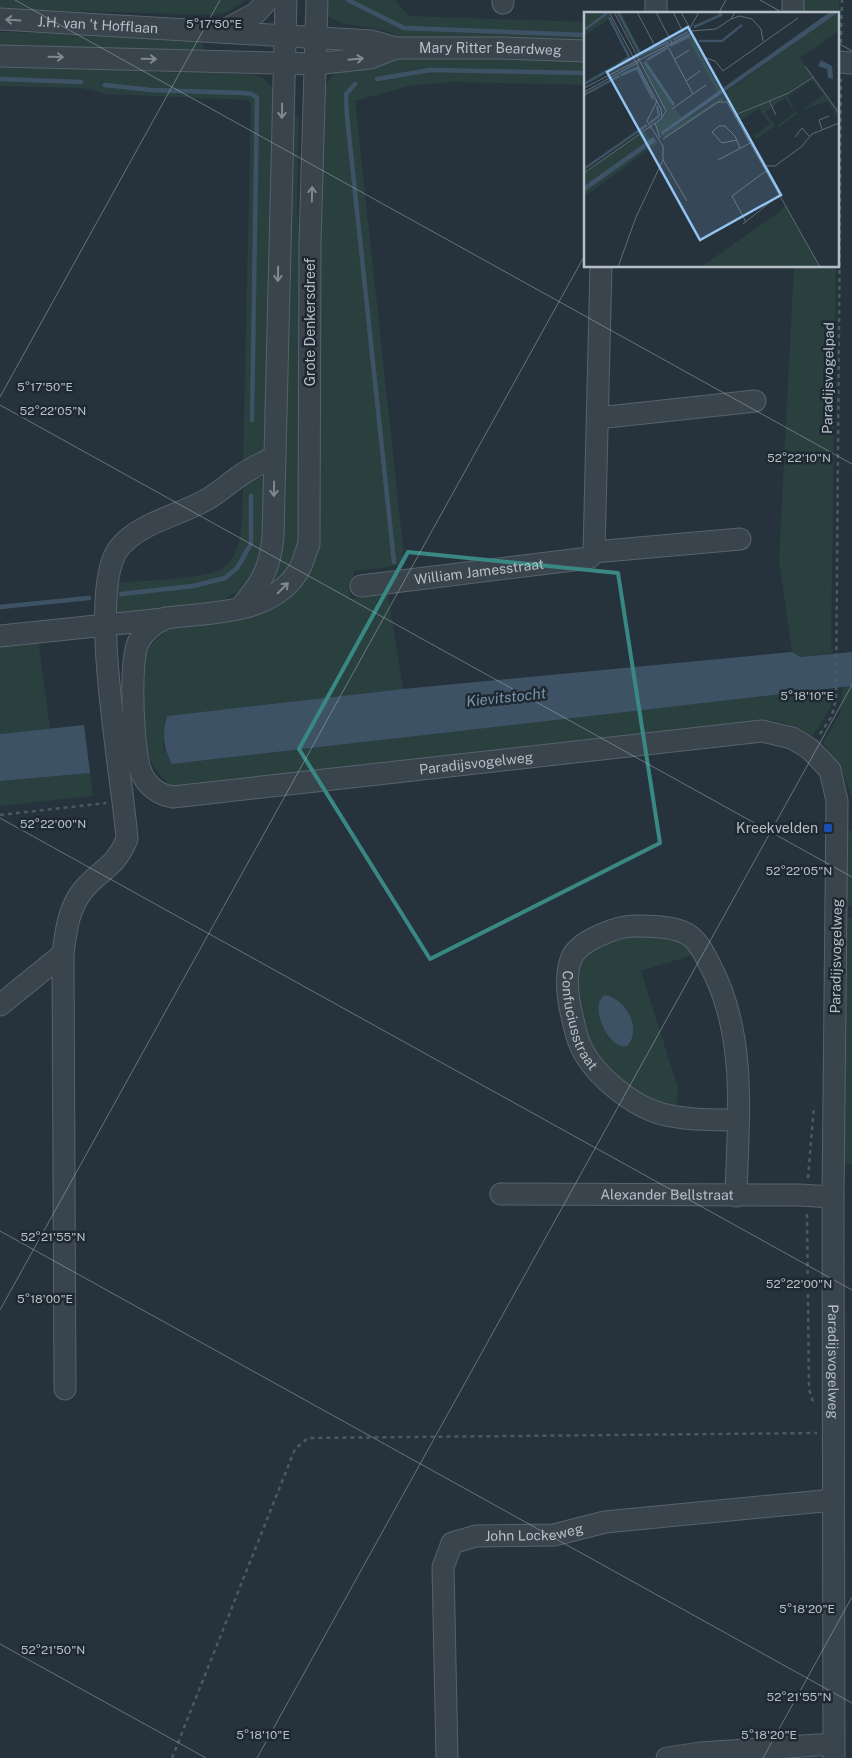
<svg xmlns="http://www.w3.org/2000/svg" width="852" height="1758" font-family="'Public Sans',sans-serif">
<style>
.green{fill:#29403f}
.water{fill:#3d5365}
.lines{fill:none;stroke-linecap:round;stroke-linejoin:round}
.stream{stroke:#3d5365;stroke-width:4.5}
.minor-casing{stroke:#58626b;stroke-width:23}
.path{stroke:#485c5c;stroke-width:2.5;stroke-dasharray:4 4;stroke-linecap:butt}
.minor{stroke:#3a444d;stroke-width:21}
.oneway{stroke:#7e8891}
.marked{fill:none;stroke:#398884;stroke-width:4;stroke-linejoin:round}
.ticks{fill:none;stroke:#b6bfc8;stroke-width:1;stroke-opacity:0.45}
.transit-dot{fill:#1a4fb4;stroke:#1f2932;stroke-width:2}
.labels{text-anchor:middle;dominant-baseline:central;stroke-width:5;stroke-linejoin:round;paint-order:stroke}
.street-label{font-size:14px;fill:#b6bfc8;stroke:#1f2932}
.poi-label{font-size:14px;fill:#b6bfc8;stroke:#1f2932;text-anchor:end}
.water-label{font-size:15px;font-style:italic;fill:#7894aa;stroke:#1f2932}
.inset-river{fill:none;stroke:#3d5365;stroke-width:2.5}
.inset-road{fill:none;stroke:#606b75;stroke-width:1}
.view{fill:#92c3f1;fill-opacity:0.15;stroke:#92c3f1;stroke-width:2.5}
.inset-edge{fill:none;stroke:#b6bfc8;stroke-width:2.5}
.ticks-label{font-size:12px;text-anchor:middle;fill:#b6bfc8;stroke:#1f2932;stroke-width:5;stroke-linejoin:round;paint-order:stroke}
</style>
<rect width="100%" height="100%" fill="#26333d"/>
<!-- green -->
<g class="green">
<polygon points="0,0 246,0 228,12 213,15 0,9"/>
<path d="M 323,0 L 395,0 L 409,16 L 586,22 L 586,42 L 400,37 C 377,24 350,30 327,16 Z"/>
<polygon points="802,0 839,0 839,51 838,14 802,14"/>
<polygon points="0,32 202,37 203,51 20,46 0,48"/>
<path d="M 391,57 L 586,60 L 586,85 L 451,82 L 408,86 L 355,101 L 405,565 L 355,571 L 349,589 L 350,599 L 388,594 L 403,689 L 167,716 L 163,746 L 172,764 L 832,688 L 831,706 L 812,737 C 787,720 771,717 742,723 L 173,787 C 161,777 152,768 148,754 C 145,725 133,679 146,653 C 151,643 161,635 170,628 L 271,610 L 288,600 L 305,579 L 320,96 C 332,62 360,65 391,57 Z"/>
<polygon points="0,61 81,64 120,71 252,74 263,78 274,89 270,442 258,455 243,463 251,103 248,100 107,94 82,88 0,86"/>
<polygon points="285,117 299,117 297,207 302,272 305,529 294,569 272,584 277,567"/>
<polygon points="794,266 836,266 831,645 833,653 800,657 792,652 779,560"/>
<path d="M 258,478 L 269,478 L 268,547 L 244,588 L 217,603 L 112,615 L 114,583 C 136,581 204,579 220,570 C 226,566 233,559 235,553 C 244,532 242,507 243,485 L 248,480 Z"/>
<polygon points="38,639 50,729 0,734 0,643"/>
<polygon points="852,686 852,799 843,772 823,743 840,714 843,687"/>
<polygon points="90,773 93,796 0,806 0,781"/>
<polygon points="841,831 852,831 852,906 839,905"/>
<polygon points="839,917 852,918 852,1164 837,1164"/>
<polygon points="667,933 699,953 641,971 678,1088 676,1111 608,1076 574,1009 576,959 608,937"/>
</g>
<!-- water -->
<g class="water">
<path d="M 792,652 L 800,657 L 852,652 L 852,686 L 172,764 C 163,747 162,735 167,716 L 403,689 Z"/>
<polygon points="84,725 90,773 0,781 0,734"/>
<path d="M 605,995 C 625,998 643,1029 627,1046 C 608,1050 588,1005 605,995 Z"/>
</g>
<g class="lines">
<!-- stream -->
<g class="stream">
<polyline points="348,0 404,28 586,35"/>
<polyline points="0,79 81,82"/>
<polyline points="377,79 430,70 586,73"/>
<polyline points="355,84 346,94 347,116 394,562"/>
<polyline points="105,85 151,90 244,93 252,94 257,98 252,420"/>
<polyline points="121,594 193,586 225,578 237,568 251,544 251,496"/>
<polyline points="0,607 89,598"/>
</g>
<!-- minor casing -->
<g class="minor-casing">
<g id="minor">
<path id="s1" d="M 317,0 L 310,243 L 309,544 C 305,553 303,565 297,573 C 270,615 210,612 166,618 C 153,624 144,631 138,643 C 129,662 133,753 141,772 C 147,786 159,795 173,797 L 762,731 L 792,738 L 810,749 L 830,770 L 837,801 L 833,1197 L 834,1758"/>
<polyline points="503,3 503,0"/>
<polyline points="656,14 656,0"/>
<polyline points="793,14 793,0"/>
<path id="s2" d="M 0,19 L 372,41 L 396,48 L 503,48 L 586,51"/>
<polyline points="221,32 256,13 268,0"/>
<polyline points="0,56 315,64 370,58 396,48"/>
<polyline points="838,62 852,63"/>
<polyline points="598,418 755,401"/>
<polyline points="594,552 740,539"/>
<path id="s3" d="M 361,586 L 589,558 L 594,552 L 601,266"/>
<path d="M 240,608 C 261,584 270,569 273,537 L 286,0"/>
<polyline points="0,636 163,619"/>
<polyline points="0,1005 63,954"/>
<path id="s4" d="M 501,1194 L 799,1195 L 833,1197"/>
<path id="s5" d="M 736,1196 C 738,1117 748,1035 709,963 C 703,951 696,937 683,932 C 669,926 649,926 634,926 C 617,926 579,941 572,957 C 564,976 568,1001 573,1020 C 575,1028 576,1035 579,1042 C 591,1074 634,1108 666,1115 C 689,1120 714,1120 738,1120"/>
<path d="M 65,1389 L 63,954 C 66,931 68,908 84,889 C 102,868 115,868 127,839 C 123,779 86,590 119,548 C 139,523 177,516 204,501 C 216,495 227,485 238,477 C 249,469 262,463 274,457"/>
<path id="s6" d="M 447,1758 L 443,1567 L 452,1543 L 476,1536 L 554,1535 L 605,1522 L 833,1500"/>
<polyline points="667,1758 700,1753 833,1744"/>
</g>
</g>
<!-- path -->
<g class="path">
<polyline points="841,43 842,0"/>
<polyline points="820,734 832,716 836,698 841,79"/>
<polyline points="0,815 106,803"/>
<polyline points="808,1178 814,1106"/>
<polyline points="807,1214 809,1389 814,1405"/>
<polyline points="172,1758 295,1449 308,1438 817,1433"/>
</g>
<!-- minor -->
<use href="#minor" class="minor"/>
</g>
<!-- one-way arrows -->
<defs><path id="oneway-shaft" d="M-6 0H5M1.5-3L5.5 0L1.5 3" fill="none" stroke-width="1.6" stroke-linecap="round" stroke-linejoin="round" transform="scale(1.25)"/></defs>
<g class="oneway">
<use href="#oneway-shaft" transform="translate(13 20) rotate(-176)"/>
<use href="#oneway-shaft" transform="translate(56 57) rotate(1)"/>
<use href="#oneway-shaft" transform="translate(149 59) rotate(1)"/>
<use href="#oneway-shaft" transform="translate(356 59) rotate(-6)"/>
<use href="#oneway-shaft" transform="translate(282 111) rotate(91)"/>
<use href="#oneway-shaft" transform="translate(312 194) rotate(-89)"/>
<use href="#oneway-shaft" transform="translate(278 274) rotate(91)"/>
<use href="#oneway-shaft" transform="translate(274 489) rotate(91)"/>
<use href="#oneway-shaft" transform="translate(283 588) rotate(-45)"/>
</g>
<!-- marked area -->
<path class="marked" d="M 408,552 L 618,573 L 660,843 L 430,959 L 299,749 Z"/>
<!-- ticks -->
<path class="ticks" d="M 15,0 L 852,464M 760,0 L 785,14M 718,14 L 726,0M 838,43 L 852,51M 0,397 L 220,0M 0,405 L 852,877M 0,818 L 852,1290M 0,1231 L 852,1703M 0,1310 L 586,253M 0,1644 L 206,1758M 257,1758 L 852,685M 763,1758 L 852,1597"/>
<!-- markers -->
<rect class="transit-dot" x="823" y="823" width="10" height="10" rx="2.5"/>
<g class="labels">
<!-- street labels -->
<g class="street-label">
<text stroke="none"><textPath href="#s2" startOffset="98">J.H. van 't Hofflaan</textPath></text>
<text stroke="none"><textPath href="#s2" startOffset="492">Mary Ritter Beardweg</textPath></text>
<text transform="translate(310 322) rotate(-90)">Grote Denkersdreef</text>
<text transform="translate(828 378) rotate(-89)">Paradijsvogelpad</text>
<text stroke="none"><textPath href="#s3" startOffset="119">William Jamesstraat</textPath></text>
<text stroke="none"><textPath href="#s1" startOffset="1235">Paradijsvogelweg</textPath></text>
<text transform="translate(836 956) rotate(-89)">Paradijsvogelweg</text>
<text stroke="none"><textPath href="#s5" startOffset="466">Confuciusstraat</textPath></text>
<text stroke="none"><textPath href="#s4" startOffset="166">Alexander Bellstraat</textPath></text>
<text stroke="none"><textPath href="#s1" startOffset="2196">Paradijsvogelweg</textPath></text>
<text stroke="none"><textPath href="#s6" startOffset="300">John Lockeweg</textPath></text>
</g>
<!-- poi labels -->
<g class="poi-label">
<text x="818" y="828">Kreekvelden</text>
</g>
<!-- water labels -->
<g class="water-label">
<text transform="translate(506 697) rotate(-6)">Kievitstocht</text>
</g>
</g>
<!-- overview -->
<g transform="translate(584 12)">
<rect width="255" height="255" fill="#26333d"/>
<path d="M 0,0 L 24,0 L 47,47 L 0,74 L 0,71 L 44,44 L 25,7 L 0,24 ZM 31,0 L 37,0 L 56,38 L 63,40 L 86,31 L 55,45 ZM 255,0 L 255,19 L 216,46 L 228,64 L 204,81 L 162,98 L 157,91 L 161,98 L 151,102 L 140,81 ZM 106,22 L 137,79 L 134,81 L 104,27 L 85,34 ZM 83,35 L 62,51 L 91,93 L 87,98 L 91,97 L 98,105 L 77,120 L 78,123 L 140,84 L 139,88 L 81,126 L 72,118 L 72,111 L 83,101 L 58,51 ZM 52,54 L 72,88 L 71,92 L 52,57 L 0,84 L 0,81 ZM 229,66 L 255,102 L 255,106 L 243,89 L 217,99 L 239,83 L 228,68 L 223,72 L 222,71 ZM 220,72 L 221,73 L 204,85 L 213,102 L 195,115 L 194,113 L 211,100 L 201,86 L 188,95 L 186,89 L 207,82 ZM 184,90 L 187,96 L 181,100 L 191,114 L 172,127 L 170,124 L 186,112 L 175,96 L 158,108 L 155,102 ZM 60,119 L 66,127 L 0,174 L 0,162 ZM 72,129 L 74,131 L 0,185 L 0,180 ZM 201,194 L 236,255 L 117,255 L 198,198 Z" fill="#29403f"/>
<path d="M 246,0 L 255,0 L 78,123 L 77,120 ZM 237,48 L 248,54 L 249,67 L 244,66 L 243,57 L 234,54 ZM 69,125 L 72,129 L 0,180 L 0,174 Z" fill="#3d5365"/>
<path class="inset-river" d="M 34,0 L 56,42 L 85,30M 25,5 L 45,45 L 33,54M 110,15 L 137,3 L 135,0M 0,18 L 22,2 L 20,0M 89,28 L 104,20M 115,29 L 138,29 L 158,13M 86,34 L 106,24M 63,48 L 83,36M 61,50 L 90,93M 37,63 L 53,56 L 69,87M 0,72 L 30,55M 0,83 L 35,64M 66,111 L 75,104 L 73,94M 0,157 L 63,113"/>
<path class="inset-road" d="M 25,0 L 77,97 L 78,105M 53,0 L 71,34M 72,0 L 88,31M 89,0 L 99,20M 97,0 L 122,46 L 131,49 L 139,59 L 214,6M 147,7 L 156,4 L 168,7 L 177,17 L 179,29M 106,16 L 115,0M 107,19 L 132,17 L 147,7 L 151,0M 83,33 L 109,82 L 88,97M 91,47 L 105,38M 221,54 L 255,101M 102,69 L 116,59M 0,76 L 108,21M 0,80 L 55,50M 109,82 L 122,73M 73,89 L 63,109 L 79,134 L 79,148 L 103,189M 185,89 L 192,103M 151,103 L 205,81 L 229,65M 71,111 L 76,126M 238,117 L 235,108 L 245,104M 211,125 L 218,116 L 225,124M 79,127 L 134,90 L 143,90 L 236,255M 153,128 L 138,131 L 128,120 L 135,114 L 141,114 L 151,124 L 156,136M 134,148 L 166,131M 179,154 L 191,154 L 217,135 L 228,122 L 255,111M 0,161 L 77,107 L 82,99 L 30,0M 162,210 L 148,184 L 182,159M 159,212 L 195,183M 34,255 L 52,205 L 79,148"/>
<path class="view" d="M 104,15 L 197,183 L 116,228 L 23,60 Z"/>
<rect width="255" height="255" class="inset-edge"/>
</g>
<g class="ticks-label">
<text x="214" y="28">5°17'50"E</text>
<text x="45" y="391">5°17'50"E</text>
<text x="53" y="415">52°22'05"N</text>
<text x="799" y="462">52°22'10"N</text>
<text x="807" y="700">5°18'10"E</text>
<text x="53" y="828">52°22'00"N</text>
<text x="799" y="875">52°22'05"N</text>
<text x="53" y="1241">52°21'55"N</text>
<text x="799" y="1288">52°22'00"N</text>
<text x="45" y="1303">5°18'00"E</text>
<text x="807" y="1613">5°18'20"E</text>
<text x="53" y="1654">52°21'50"N</text>
<text x="799" y="1701">52°21'55"N</text>
<text x="263" y="1739">5°18'10"E</text>
<text x="769" y="1739">5°18'20"E</text>
</g>
</svg>
